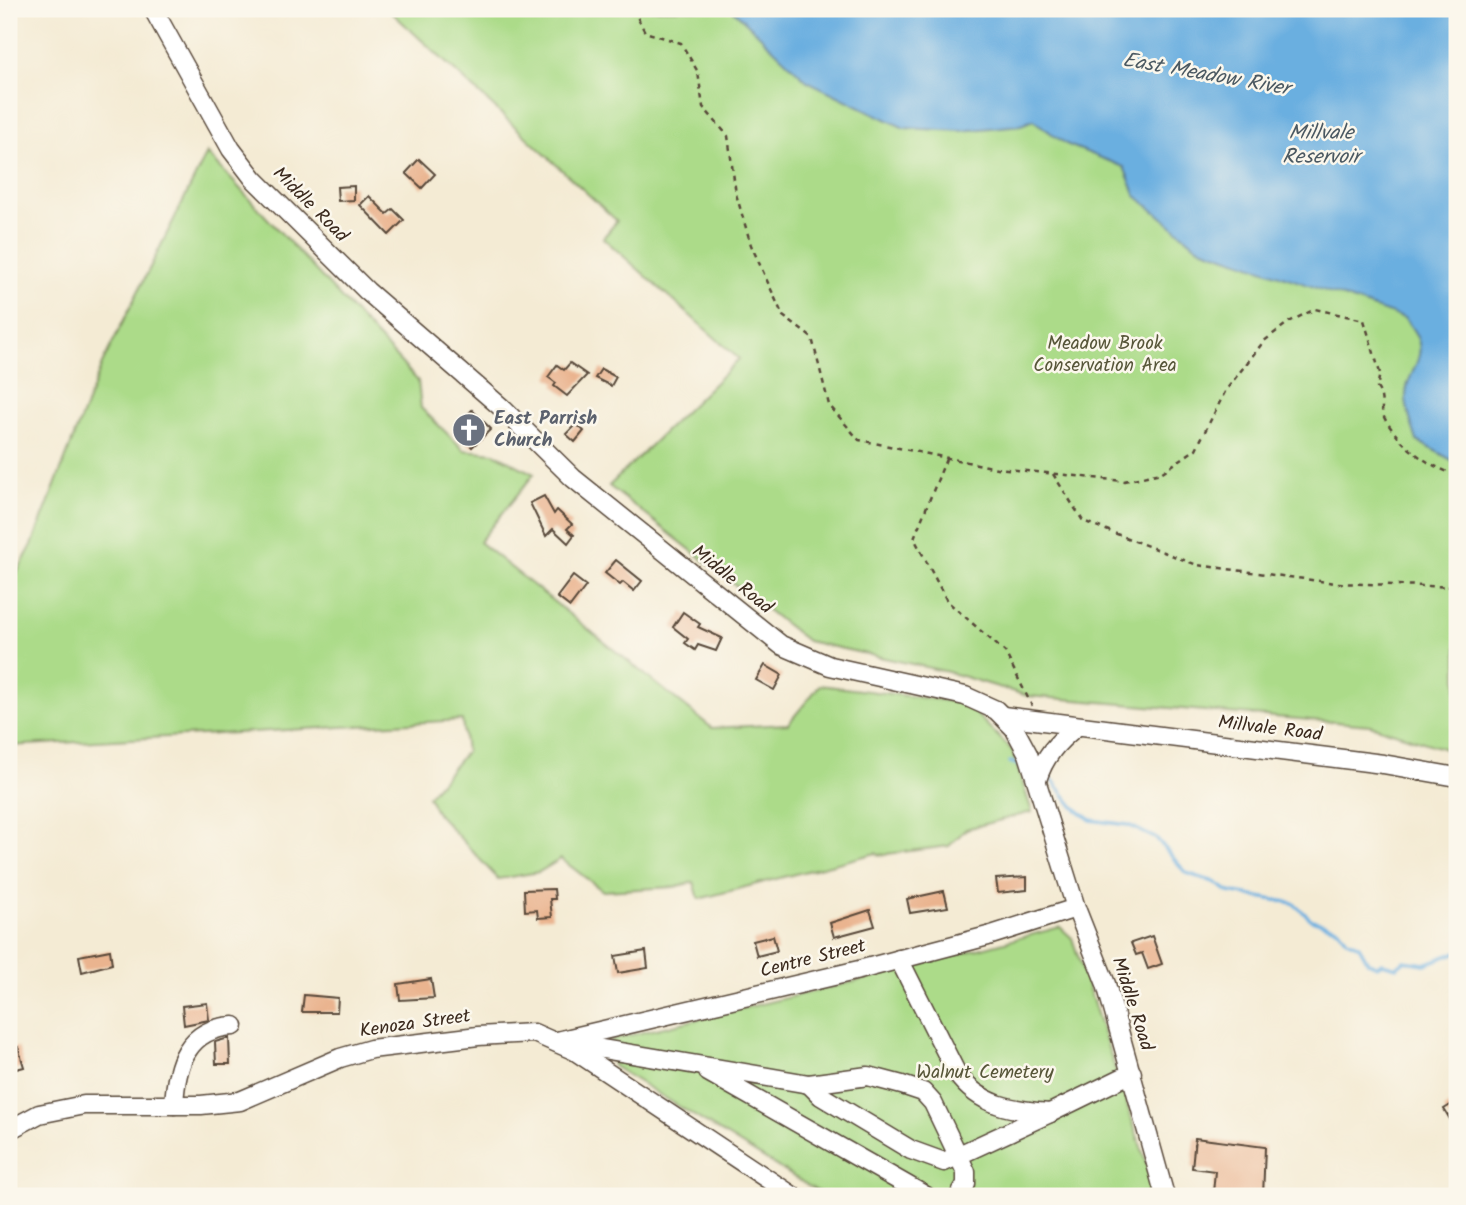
<svg xmlns="http://www.w3.org/2000/svg" width="1466" height="1205" font-family="Kalam,sans-serif">
<style>
.green{fill:#acdb89;stroke:#748254;stroke-width:2}
.water{fill:#6aafe0;stroke:#526c7f;stroke-width:2}
.lines{fill:none;stroke-linecap:round;stroke-linejoin:round}
.stream{stroke:#6aafe0;stroke-width:3.5}
.building{fill:#eab48f}
.minor-casing{stroke:#574739;stroke-width:21}
.path{stroke:#574739;stroke-width:2.5;stroke-dasharray:5 5;stroke-linecap:butt}
.minor{stroke:#fff;stroke-width:18}
.labels{text-anchor:middle;dominant-baseline:central;stroke-width:5;stroke-linejoin:round;paint-order:stroke}
.street-label{font-size:19px;fill:#3b2a1e;stroke:#fbf7ec}
.park-label{font-size:19px;fill:#575639;stroke:#fbf7ec}
.worship-label{font-size:19px;font-weight:bold;fill:#5b616d;stroke:#fbf7ec;text-anchor:start}
.water-label{font-size:21px;font-style:italic;fill:#4b5962;stroke:#fbf7ec}
</style>
<rect width="100%" height="100%" fill="#fbf7ec"/>
<filter id="ink" filterUnits="userSpaceOnUse"><feTurbulence type="fractalNoise" baseFrequency=".0143" numOctaves="2"/><feDisplacementMap in="SourceGraphic" scale="14" xChannelSelector="R" yChannelSelector="G"/><feConvolveMatrix kernelMatrix="1 2 1 2 8 2 1 2 1" color-interpolation-filters="sRGB"/></filter>
<filter id="wash" filterUnits="userSpaceOnUse"><feTurbulence type="fractalNoise" baseFrequency=".00686" numOctaves="4" result="noise"/><feDisplacementMap in="SourceGraphic" scale="28" xChannelSelector="R" yChannelSelector="G"/><feGaussianBlur stdDeviation="1.57" result="paint"/><feColorMatrix in="noise" values="0 0 0 0 0 0 0 0 0 0 0 0 0 0 0 0 0 1.4 0 .05"/><feComposite in="paint" operator="in"/></filter>
<g filter="url(#wash)">
<rect width="100%" height="100%" fill="#f4ebd4"/>
<!-- green -->
<g class="green">
<polygon points="388,9 1457,9 1457,753 1370,725 1028,696 948,672 807,641 609,486 739,359 603,238 617,221"/>
<polygon points="207,153 418,381 421,408 464,450 494,453 534,474 479,542 712,728 788,724 820,685 965,703 1012,750 1032,812 966,829 949,846 879,855 876,853 699,899 694,882 674,887 603,891 561,859 539,872 498,879 436,812 428,796 466,752 462,720 9,746 9,587 32,545 102,364"/>
<polygon points="1060,927 1072,938 1157,1196 825,1196 613,1066 610,1040 878,976"/>
</g>
<!-- water -->
<path class="water" d="M 732,9 L 1457,9 L 1457,463 L 1417,441 C 1413,428 1407,413 1406,399 C 1404,368 1439,357 1404,318 L 1198,247 L 1136,196 L 1124,167 L 1066,144 L 1033,120 L 1021,125 L 961,131 L 904,128 L 807,81 Z"/>
<g class="lines">
<!-- stream -->
<g class="stream">
<polyline points="1010,762 1024,767"/>
<polyline points="1050,777 1074,807 1091,820 1128,825 1157,839 1186,873 1214,882 1229,892 1293,903 1312,920 1339,929 1347,940 1359,946 1368,962 1377,966 1382,963 1397,967 1404,961 1425,964 1457,952"/>
</g>
</g>
<g id="blocks">
<!-- building -->
<g class="building">
<polygon points="419,159 435,174 422,188 406,173"/>
<polygon points="354,186 354,200 338,201 337,187"/>
<polygon points="369,196 387,214 393,209 404,220 389,235 360,205"/>
<polygon points="570,363 587,375 567,396 554,386 556,383 548,377 557,365 564,370"/>
<polygon points="601,369 616,377 611,386 595,378"/>
<polygon points="472,410 491,429 472,447 454,429"/>
<polygon points="576,424 584,431 575,442 566,434"/>
<polygon points="544,496 554,514 557,510 572,524 567,529 574,535 568,543 553,529 546,536 530,503"/>
<polygon points="616,560 642,581 634,591 623,582 620,585 605,573"/>
<polygon points="573,576 586,586 570,607 557,597"/>
<polygon points="683,612 700,624 698,627 722,638 716,651 698,645 695,650 685,643 688,639 673,627"/>
<polygon points="765,665 782,675 774,690 756,680"/>
<polygon points="1027,877 1027,890 998,893 996,879"/>
<polygon points="554,889 555,899 550,899 552,917 538,918 537,910 525,911 524,890"/>
<polygon points="944,891 948,907 910,913 907,899"/>
<polygon points="870,910 875,926 834,937 830,923"/>
<polygon points="773,936 777,951 757,956 753,941"/>
<polygon points="1152,936 1162,964 1148,969 1142,953 1136,955 1131,943"/>
<polygon points="110,950 112,964 82,972 79,956"/>
<polygon points="646,951 648,968 618,973 615,956"/>
<polygon points="431,979 434,998 400,1000 398,984"/>
<polygon points="304,995 338,998 337,1012 302,1012"/>
<polygon points="207,1003 209,1020 184,1025 182,1006"/>
<polygon points="229,1038 230,1064 216,1064 215,1042"/>
<polygon points="18,1047 24,1067 9,1071 9,1049"/>
<polygon points="1457,1101 1457,1131 1444,1109"/>
<polygon points="1195,1138 1265,1147 1263,1196 1217,1196 1213,1193 1215,1171 1192,1168"/>
</g>
</g>
</g>
<g filter="url(#ink)">
<use href="#blocks" fill-opacity="0" stroke="#574739" stroke-width="2"/>
<g class="lines">
<!-- minor casing -->
<g class="minor-casing">
<g id="minor">
<polyline points="153,9 231,149 254,179 367,291 501,407 573,478 781,645 830,666 965,696 996,710 1014,728 1028,754 1076,908 1106,984 1165,1196"/>
<polyline points="1003,716 1383,764 1457,777"/>
<path d="M 1037,780 C 1044,757 1057,742 1076,727"/>
<polyline points="557,1041 859,970 988,936 1076,908"/>
<polyline points="567,1043 809,1084 868,1076 902,1085 923,1092 933,1103 966,1172 966,1184 959,1196"/>
<polyline points="708,1072 926,1196"/>
<path d="M 809,1084 L 821,1096 L 911,1150 L 944,1162 L 1050,1113 C 1012,1110 980,1106 957,1074 L 899,959"/>
<path d="M 174,1105 C 176,1064 187,1028 234,1026"/>
<polyline points="1050,1113 1132,1073"/>
<polyline points="9,1130 39,1114 84,1105 201,1105 240,1101 340,1058 371,1049 478,1036 534,1033 575,1051 793,1196"/>
</g>
</g>
<!-- path -->
<g class="path">
<path d="M 633,9 L 645,32 L 681,43 L 698,72 L 703,107 L 728,136 L 736,194 L 751,245 L 783,316 L 812,338 L 829,405 L 859,440 L 997,468 L 1124,481 L 1161,473 L 1196,449 L 1226,390 L 1264,341 L 1289,322 L 1315,309 L 1364,320 L 1380,373 L 1377,388 C 1385,398 1379,409 1385,419 C 1401,446 1427,466 1457,475"/>
<polyline points="946,459 914,538 947,601 1005,652 1032,706"/>
<polyline points="1053,474 1083,521 1197,565 1335,583 1457,587"/>
</g>
<!-- minor -->
<use href="#minor" class="minor"/>
</g>
</g>
<!-- icons -->
<defs>
<g id="church-disc" transform="scale(1.75)"><circle r="9.5" fill="#6b7280" stroke="#fbf7ec"/><path d="M-1.2-6h2.4v3.5h3.3v2.4h-3.3V6h-2.4V-.1h-3.3v-2.4h3.3Z" fill="#fff"/></g>
</defs>
<g fill-rule="evenodd">
<use href="#church-disc" x="469" y="430"/>
</g>
<g class="labels">
<!-- street labels -->
<g class="street-label">
<text transform="translate(310 205) rotate(45)">Middle Road</text>
<text transform="translate(732 580) rotate(39)">Middle Road</text>
<text transform="translate(1270 729) rotate(7)">Millvale Road</text>
<text transform="translate(813 959) rotate(-14)">Centre Street</text>
<text transform="translate(1132 1004) rotate(72)">Middle Road</text>
<text transform="translate(415 1024) rotate(-8)">Kenoza Street</text>
</g>
<!-- park labels -->
<g class="park-label">
<text x="1105" y="344">Meadow Brook<tspan x="1105" dy="22">Conservation Area</tspan></text>
<text x="985" y="1073">Walnut Cemetery</text>
</g>
<!-- worship labels -->
<g class="worship-label">
<text x="494" y="419">East Parrish<tspan x="494" dy="22">Church</tspan></text>
</g>
<!-- water labels -->
<g class="water-label">
<text transform="translate(1206 75) rotate(10)">East Meadow River</text>
<text x="1321" y="133">Millvale<tspan x="1321" dy="24">Reservoir</tspan></text>
</g>
</g>
<!-- margin -->
<rect width="1466" height="1205" fill="none" stroke="#fbf7ec" stroke-width="35"/>
</svg>
